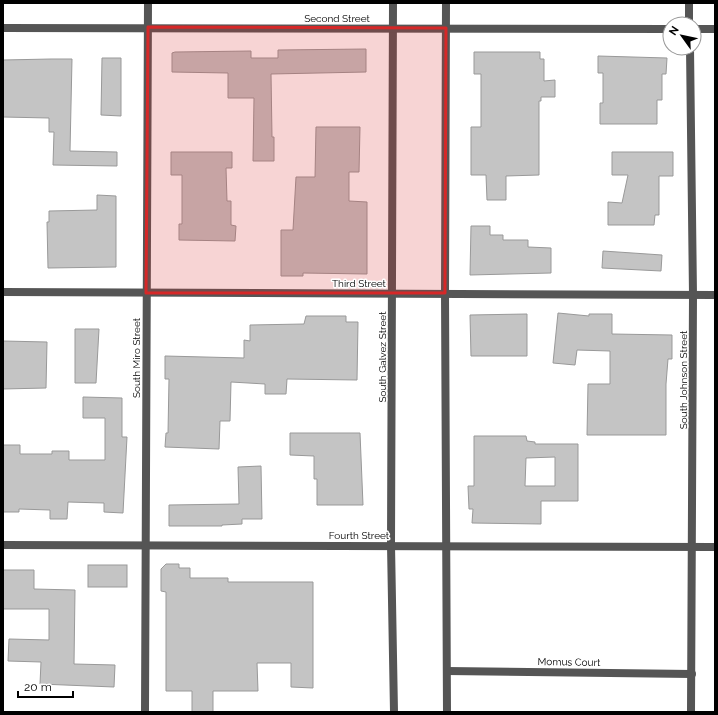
<svg xmlns="http://www.w3.org/2000/svg" width="718" height="715" font-family="Raleway,sans-serif">
<style>
.building{fill:#c4c4c4;stroke:#999;fill-rule:evenodd}
.lines{fill:none;stroke-linecap:round;stroke-linejoin:round}
.service{stroke:#555;stroke-width:8}
.minor{stroke:#555;stroke-width:8}
.marked{fill:#d62828;fill-opacity:0.2;stroke:#d62828;stroke-width:3;stroke-linejoin:round}
.labels{text-anchor:middle;dominant-baseline:central;stroke-width:3;stroke-linejoin:round;paint-order:stroke}
.street-label{font-size:10px;fill:#000;stroke:#fff}
</style>
<rect width="100%" height="100%" fill="#fff"/>
<!-- building -->
<g class="building">
<polygon points="366,49 366,72 271,74 272,137 274,137 274,161 253,161 254,98 228,98 228,73 172,72 172,53 175,52 251,51 251,58 278,58 278,50"/>
<polygon points="474,52 540,52 540,59 544,59 544,81 555,80 555,97 541,97 541,101 539,101 539,175 506,176 506,200 487,200 486,175 471,175 471,127 481,127 481,74 474,74"/>
<polygon points="598,56 667,58 666,74 662,74 662,100 657,100 657,124 600,124 600,103 603,103 603,73 598,73"/>
<polygon points="102,58 121,58 121,116 101,115"/>
<polygon points="51,59 72,59 70,151 117,152 117,166 53,165 54,132 49,132 49,118 3,117 3,60"/>
<polygon points="316,127 360,127 359,172 349,172 349,201 367,202 367,274 303,273 303,276 281,276 281,230 293,230 296,177 315,177"/>
<polygon points="171,152 232,152 232,168 226,168 227,201 231,201 231,225 236,226 235,241 179,240 179,224 182,224 182,175 171,175"/>
<polygon points="612,152 673,152 673,176 659,176 659,215 655,215 654,225 608,225 608,202 622,203 628,175 612,175"/>
<polygon points="97,195 116,196 116,267 48,268 47,222 49,222 49,211 97,210"/>
<polygon points="471,226 490,226 490,235 503,235 503,240 528,240 528,247 551,248 551,273 470,275"/>
<polygon points="603,251 662,255 661,271 602,268"/>
<polygon points="558,313 589,316 589,314 612,314 612,334 672,335 672,359 668,359 666,384 666,435 587,435 588,384 610,384 610,351 577,350 575,365 553,363"/>
<polygon points="527,314 527,356 471,356 470,315"/>
<polygon points="306,316 346,316 346,322 358,322 357,380 287,379 286,394 265,394 265,384 231,382 230,421 220,421 219,449 165,447 166,433 168,433 169,379 165,379 165,356 244,358 244,340 250,341 250,325 304,324"/>
<polygon points="75,329 99,329 96,383 75,383"/>
<polygon points="3,341 47,342 46,388 3,389"/>
<polygon points="83,397 122,398 122,437 127,437 123,513 104,512 104,503 68,502 67,519 50,519 50,510 19,509 19,512 3,512 3,445 20,445 20,454 52,454 52,451 69,451 69,460 105,460 105,418 83,418"/>
<polygon points="290,433 360,433 363,505 317,505 317,479 314,479 314,456 290,455"/>
<path d="M 474,436 L 526,436 L 527,441 L 535,442 L 535,444 L 578,444 L 578,501 L 541,501 L 541,524 L 472,523 L 473,509 L 469,509 L 468,486 L 474,486 ZM 555,457 L 555,486 L 525,486 L 526,458 Z"/>
<polygon points="261,466 262,519 242,519 242,524 222,525 222,526 169,526 169,505 239,504 238,467"/>
<polygon points="166,564 179,564 179,568 190,568 190,578 228,578 228,582 313,582 313,688 291,687 291,663 257,663 258,691 213,691 213,712 192,712 192,691 166,691 166,592 161,591 161,569"/>
<rect x="88" y="565" width="39" height="22"/>
<polygon points="3,570 34,570 34,589 75,590 74,664 115,665 114,687 40,684 41,662 8,661 9,639 49,640 49,609 3,609"/>
</g>
<g class="lines">
<!-- service -->
<polyline class="service" points="447,671 692,674"/>
<!-- minor -->
<g class="minor">
<polyline points="393,3 391,545 394,712"/>
<polyline points="446,3 445,293 447,712"/>
<polyline points="689,24 689,3"/>
<polyline points="3,28 670,29"/>
<polyline points="694,29 715,29"/>
<polyline points="690,48 693,295 691,712"/>
<polyline points="3,292 715,295"/>
<polyline points="3,545 715,547"/>
<polyline points="145,712 148,3"/>
</g>
</g>
<!-- marked area -->
<path class="marked" d="M 148,27 L 446,28 L 445,293 L 146,293 Z"/>
<g class="labels">
<!-- street labels -->
<g class="street-label">
<text x="337" y="18">Second Street</text>
<text x="359" y="283">Third Street</text>
<text transform="translate(382 357) rotate(-90)">South Galvez Street</text>
<text transform="translate(136 358) rotate(-90)">South Miro Street</text>
<text transform="translate(683 380) rotate(-90)">South Johnson Street</text>
<text x="359" y="535">Fourth Street</text>
<text transform="translate(569 662) rotate(1)">Momus Court</text>
</g>
</g>
<!-- border -->
<rect width="718" height="715" fill="none" stroke="#000000" stroke-width="8"/>
<!-- north arrow -->
<g transform="translate(682 36) rotate(303)"><circle r="19" fill="#ffffff" stroke="#999999"/>
<path d="M0-3L7 15L0 10L-7 15Z" fill="#000000"/>
<text y="-6" font-size="11" font-weight="bold" text-anchor="middle" fill="#000000">N</text>
</g>
<!-- scale -->
<path d="M18 691v6h55v-6" fill="none" stroke="#000000" stroke-width="2"/>
<text x="24" y="691" font-size="12" fill="#000000" stroke="#ffffff" stroke-width="3" paint-order="stroke">20 m</text>
</svg>
